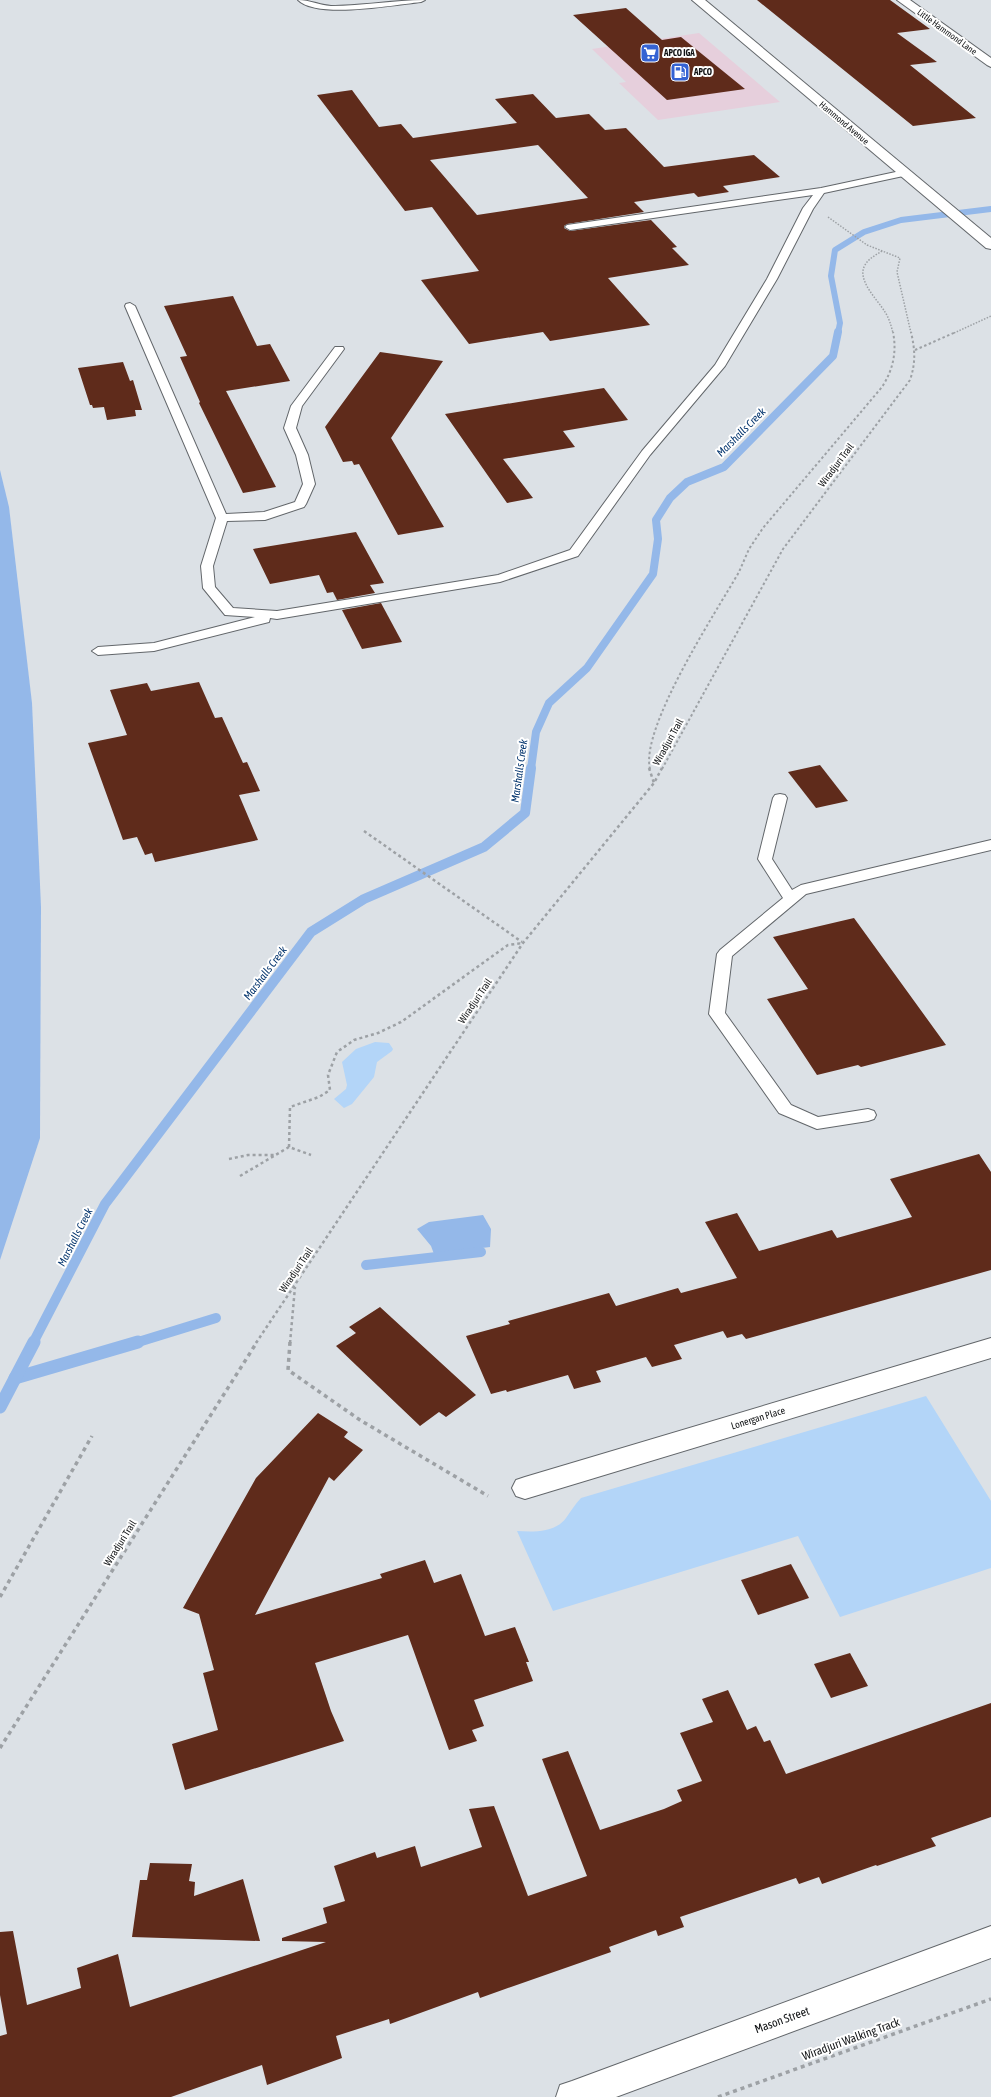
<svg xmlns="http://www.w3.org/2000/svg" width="991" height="2097" font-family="'Asap Condensed',sans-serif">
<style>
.commercial{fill:#e6cfdc}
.green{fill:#b3d5f8}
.water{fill:#94b8e9}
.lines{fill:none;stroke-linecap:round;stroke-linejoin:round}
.stream-far3{stroke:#94b8e9;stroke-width:6}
.stream-far2{stroke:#94b8e9;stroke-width:8}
.stream-far1{stroke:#94b8e9;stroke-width:10}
.stream{stroke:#94b8e9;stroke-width:13}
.building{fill:#5f2b1b;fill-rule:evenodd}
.service-casing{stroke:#62666a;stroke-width:2}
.minor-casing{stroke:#62666a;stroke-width:2}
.trunk-casing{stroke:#62666a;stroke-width:2}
.path-far3{stroke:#9da1a5;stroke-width:1.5;stroke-dasharray:1.5 1.5;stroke-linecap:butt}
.path-far2{stroke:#9da1a5;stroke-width:2;stroke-dasharray:2.5 2.5;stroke-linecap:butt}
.path-far1{stroke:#9da1a5;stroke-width:2.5;stroke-dasharray:3 3;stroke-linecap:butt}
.path{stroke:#9da1a5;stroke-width:3.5;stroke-dasharray:4 4;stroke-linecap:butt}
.service{fill:#fff;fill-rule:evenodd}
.minor{fill:#fff;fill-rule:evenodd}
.trunk{fill:#fff;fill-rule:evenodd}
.labels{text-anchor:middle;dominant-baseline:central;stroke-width:4;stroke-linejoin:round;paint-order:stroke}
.far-street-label{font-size:9px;fill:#121416;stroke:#fff}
.far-poi-label{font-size:9px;font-weight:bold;fill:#121416;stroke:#fff;text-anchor:start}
.street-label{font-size:10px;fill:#121416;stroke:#fff}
.water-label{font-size:11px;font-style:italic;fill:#03346d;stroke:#fff}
.near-street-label{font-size:12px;fill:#121416;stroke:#fff}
</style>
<rect width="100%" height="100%" fill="#dce1e6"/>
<!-- commercial -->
<polygon class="commercial" points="699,33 780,102 658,120 619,83 626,82 592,49"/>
<!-- green -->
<g class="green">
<polygon points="375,1042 389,1043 393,1049 392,1051 377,1062 374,1077 352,1104 344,1108 334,1099 346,1089 347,1085 342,1062 356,1049"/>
<path d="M 926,1396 L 991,1501 L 991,1568 L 840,1617 L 798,1536 L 553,1611 L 517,1531 C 533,1532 555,1533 566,1518 C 571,1511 575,1504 581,1498 Z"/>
</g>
<!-- water -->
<g class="water">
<polygon points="0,470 9,507 32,703 41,907 40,1138 0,1260"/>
<polygon points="483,1215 491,1229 490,1247 434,1254 431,1246 417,1229 429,1222"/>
</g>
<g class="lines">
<!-- stream-far3 -->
<polyline class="stream-far3" points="838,333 840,323 831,276 835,250 864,232 901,220 991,209"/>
<!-- stream-far2 -->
<polyline class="stream-far2" points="531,769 536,732 549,703 587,668 653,574 658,539 656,520 670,498 687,482 724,467 833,356 838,332"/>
<!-- stream-far1 -->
<g class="stream-far1">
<polyline points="366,1265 481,1252"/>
<polyline points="33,1343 105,1204 311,932 364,899 484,847 525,813 531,768"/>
<polyline points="135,1343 216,1318"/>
</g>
<!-- stream -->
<g class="stream">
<polyline points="15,1378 138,1342"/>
<polyline points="0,1407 34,1342"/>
</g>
</g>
<!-- building -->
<g class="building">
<polygon points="757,0 890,0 930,29 897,33 937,62 910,65 976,118 913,126"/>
<polygon points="626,8 662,40 681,37 745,89 667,100 573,15"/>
<path d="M 352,90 L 379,127 L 401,124 L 413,138 L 517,123 L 495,99 L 533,94 L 556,118 L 589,114 L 605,130 L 626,128 L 664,167 L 754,155 L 780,177 L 723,186 L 729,192 L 698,197 L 694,193 L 634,202 L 644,212 L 567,224 L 564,226 L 564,228 L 570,231 L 651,220 L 677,247 L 672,248 L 689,265 L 608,278 L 650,325 L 550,341 L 543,332 L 469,344 L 421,280 L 479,271 L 432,207 L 405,211 L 317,95 ZM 538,145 L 588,198 L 477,215 L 430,160 Z"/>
<polygon points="233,296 257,346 270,344 290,381 226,391 276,487 243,493 199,403 200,402 180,357 187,356 164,306"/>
<polygon points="380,352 443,361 391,438 444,527 398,535 359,464 354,465 352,461 343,462 325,427"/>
<polygon points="123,362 130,381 133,380 142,410 135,410 136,416 107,420 104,407 93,408 92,405 90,405 78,368"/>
<polygon points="604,388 628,420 563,431 575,447 503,459 533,498 507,503 445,414"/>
<polygon points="356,532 384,583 370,585 375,593 337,600 333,592 327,593 319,575 270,584 253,549"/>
<polygon points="381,603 402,642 362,649 342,610"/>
<polygon points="199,682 215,718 222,717 243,763 247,762 260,791 239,795 258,840 155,862 152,853 145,855 137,837 123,840 88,743 127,735 110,690 147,683 151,691"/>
<polygon points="820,765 848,801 816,808 788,772"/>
<polygon points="854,918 946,1045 861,1067 858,1065 817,1075 767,999 808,989 773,937"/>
<polygon points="979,1154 991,1172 991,1270 746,1339 742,1334 727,1338 723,1331 674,1345 682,1359 652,1367 646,1357 596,1371 601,1382 574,1389 568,1375 507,1392 506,1390 491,1394 466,1336 510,1324 508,1321 609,1293 616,1306 678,1288 681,1293 737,1278 705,1222 737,1213 759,1251 832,1230 837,1238 912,1217 890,1179"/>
<polygon points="380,1307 476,1395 446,1417 439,1412 420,1426 336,1346 356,1333 349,1327"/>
<polygon points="318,1413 348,1432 344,1437 363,1450 334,1481 329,1477 255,1615 382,1578 380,1574 425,1560 434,1583 461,1574 485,1636 515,1627 529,1662 526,1662 533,1681 474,1700 484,1726 472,1730 477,1741 449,1750 408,1635 315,1663 331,1711 344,1741 185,1790 172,1744 218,1730 203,1673 214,1670 199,1614 183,1608 256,1478"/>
<polygon points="791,1564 809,1598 758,1615 741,1580"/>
<polygon points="850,1653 868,1686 831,1698 814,1664"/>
<polygon points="728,1690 747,1730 756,1726 764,1742 770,1740 786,1774 991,1703 991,1817 931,1838 936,1846 877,1866 876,1865 822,1884 819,1877 799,1884 796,1878 680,1917 684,1927 658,1936 656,1930 609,1947 611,1952 511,1987 480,1998 478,1992 390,2024 389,2019 336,2036 342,2058 267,2085 262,2065 171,2097 0,2097 0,2036 7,2034 0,1995 0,1932 13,1931 27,2005 81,1988 77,1968 118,1954 130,2007 326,1942 282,1941 282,1938 327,1923 323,1908 345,1901 334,1866 375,1852 377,1858 415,1846 421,1867 482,1847 469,1809 494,1806 528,1896 587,1876 542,1759 568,1751 600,1830 664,1809 682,1801 677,1790 702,1781 680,1733 713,1722 702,1699"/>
<polygon points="150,1863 192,1864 189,1881 195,1882 194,1896 243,1879 260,1941 132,1937 140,1880 147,1880"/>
</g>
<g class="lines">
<!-- service casing -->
<g class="service-casing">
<g id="service">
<path d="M 298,0 C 310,0 319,5 331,6 C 363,6 394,0 425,0 L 421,2 C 394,5 317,19 298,0 Z"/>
<polygon points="905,170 908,171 908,175 824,193 813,209 777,279 725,366 650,455 578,556 500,582 277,619 270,618 269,622 154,651 98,655 92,651 98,647 154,643 255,617 225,615 203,588 201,566 216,518 125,306 126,304 130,303 135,306 226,514 264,512 295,502 303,484 296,455 284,428 291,406 335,347 343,347 344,349 302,406 296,428 308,455 315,484 306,504 304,507 265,520 227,521 213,566 215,587 233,608 277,611 498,575 570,550 642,451 715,365 767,279 803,208 813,195 570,230 565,227 567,225 821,188"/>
<polygon points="780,794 785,795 787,798 772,859 792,890 801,885 991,840 991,850 806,894 732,956 725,1013 791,1105 818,1117 868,1109 874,1111 876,1115 874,1119 868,1121 817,1129 779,1113 709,1014 717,954 720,950 783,898 758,859 773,798 775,795"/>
</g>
</g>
<!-- minor casing -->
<g class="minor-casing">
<g id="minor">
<polygon points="897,0 910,0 991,58 991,67 987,65"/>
<polygon points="991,1338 991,1358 525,1499 516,1496 512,1488 516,1480 525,1477"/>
<polygon points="991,1926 991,1958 616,2097 556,2097 560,2085 572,2081"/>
</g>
</g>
<!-- trunk casing -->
<g class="trunk-casing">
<polygon id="trunk" points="692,0 705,0 991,238 991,249 986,248"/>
</g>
<!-- path-far3 -->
<g class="path-far3">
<polyline points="828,217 867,245 900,258 897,272 911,333"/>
<path d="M 882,251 C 876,255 869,258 865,265 C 856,280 878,300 885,312 C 889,318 891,325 893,333"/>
<polyline points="954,333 991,316"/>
</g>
<!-- path-far2 -->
<g class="path-far2">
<polyline points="915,350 956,332"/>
<path d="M 650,769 C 640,728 716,612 739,572 L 749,549 L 763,528 L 882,387 C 893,370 897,352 893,332"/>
<path d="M 662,769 L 783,549 L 910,380 C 916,362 915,350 911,332"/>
</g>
<!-- path-far1 -->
<g class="path-far1">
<polyline points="649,768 654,783"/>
<polyline points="364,831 522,942"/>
<polyline points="289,1147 290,1107 319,1097 330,1090 328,1075 337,1052 354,1040 378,1033 401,1022 508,945 523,943"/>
<polyline points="229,1159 248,1155 274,1155"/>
<polyline points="240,1176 289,1147 311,1155"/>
<polyline points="256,1343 523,943 654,783 662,768"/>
<polyline points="290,1343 295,1287"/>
</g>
<!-- path -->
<g class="path">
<polyline points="290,1342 288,1370 360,1420 488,1496"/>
<polyline points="0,1597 92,1436"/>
<polyline points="0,1748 257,1342"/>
<polyline points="718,2097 991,1999"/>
</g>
<!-- service -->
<use href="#service" class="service"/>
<!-- minor -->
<use href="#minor" class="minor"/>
<!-- trunk -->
<use href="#trunk" class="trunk"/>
</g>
<!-- icons -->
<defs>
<g id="supermarket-square" transform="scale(1)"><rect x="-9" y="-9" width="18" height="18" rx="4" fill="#3563d3" stroke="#fff"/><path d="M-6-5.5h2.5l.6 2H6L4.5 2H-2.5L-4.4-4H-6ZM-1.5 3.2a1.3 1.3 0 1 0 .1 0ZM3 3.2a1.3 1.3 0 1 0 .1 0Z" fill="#fff"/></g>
<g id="fuel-square" transform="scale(1)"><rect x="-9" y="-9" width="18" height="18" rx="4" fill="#3563d3" stroke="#fff"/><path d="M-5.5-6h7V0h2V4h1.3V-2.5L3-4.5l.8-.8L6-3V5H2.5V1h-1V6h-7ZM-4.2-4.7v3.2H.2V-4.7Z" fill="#fff"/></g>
</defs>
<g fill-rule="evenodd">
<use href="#supermarket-square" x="650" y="53"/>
<use href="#fuel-square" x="680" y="72"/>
</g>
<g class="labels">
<!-- far-street labels -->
<g class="far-street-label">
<text transform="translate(947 32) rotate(36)">Little Hammond Lane</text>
<text transform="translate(844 123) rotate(40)">Hammond Avenue</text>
</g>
<!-- far-poi labels -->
<g class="far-poi-label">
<text x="664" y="53">APCO IGA</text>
<text x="694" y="72">APCO</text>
</g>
<!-- street labels -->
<g class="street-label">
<text transform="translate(836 465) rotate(-53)">Wiradjuri Trail</text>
<text transform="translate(668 742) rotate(-61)">Wiradjuri Trail</text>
<text transform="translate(475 1001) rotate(-56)">Wiradjuri Trail</text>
<text transform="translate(296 1270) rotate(-56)">Wiradjuri Trail</text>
<text transform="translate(758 1418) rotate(-17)">Lonergan Place</text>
<text transform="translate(120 1543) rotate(-58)">Wiradjuri Trail</text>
</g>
<!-- water labels -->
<g class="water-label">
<text transform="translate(741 432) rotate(-45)">Marshalls Creek</text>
<text transform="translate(519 771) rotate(-82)">Marshalls Creek</text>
<text transform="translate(265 973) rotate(-53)">Marshalls Creek</text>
<text transform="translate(75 1237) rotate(-63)">Marshalls Creek</text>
</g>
<!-- near-street labels -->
<g class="near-street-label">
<text transform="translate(782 2020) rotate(-20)">Mason Street</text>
<text transform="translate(851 2039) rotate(-20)">Wiradjuri Walking Track</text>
</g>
</g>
</svg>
